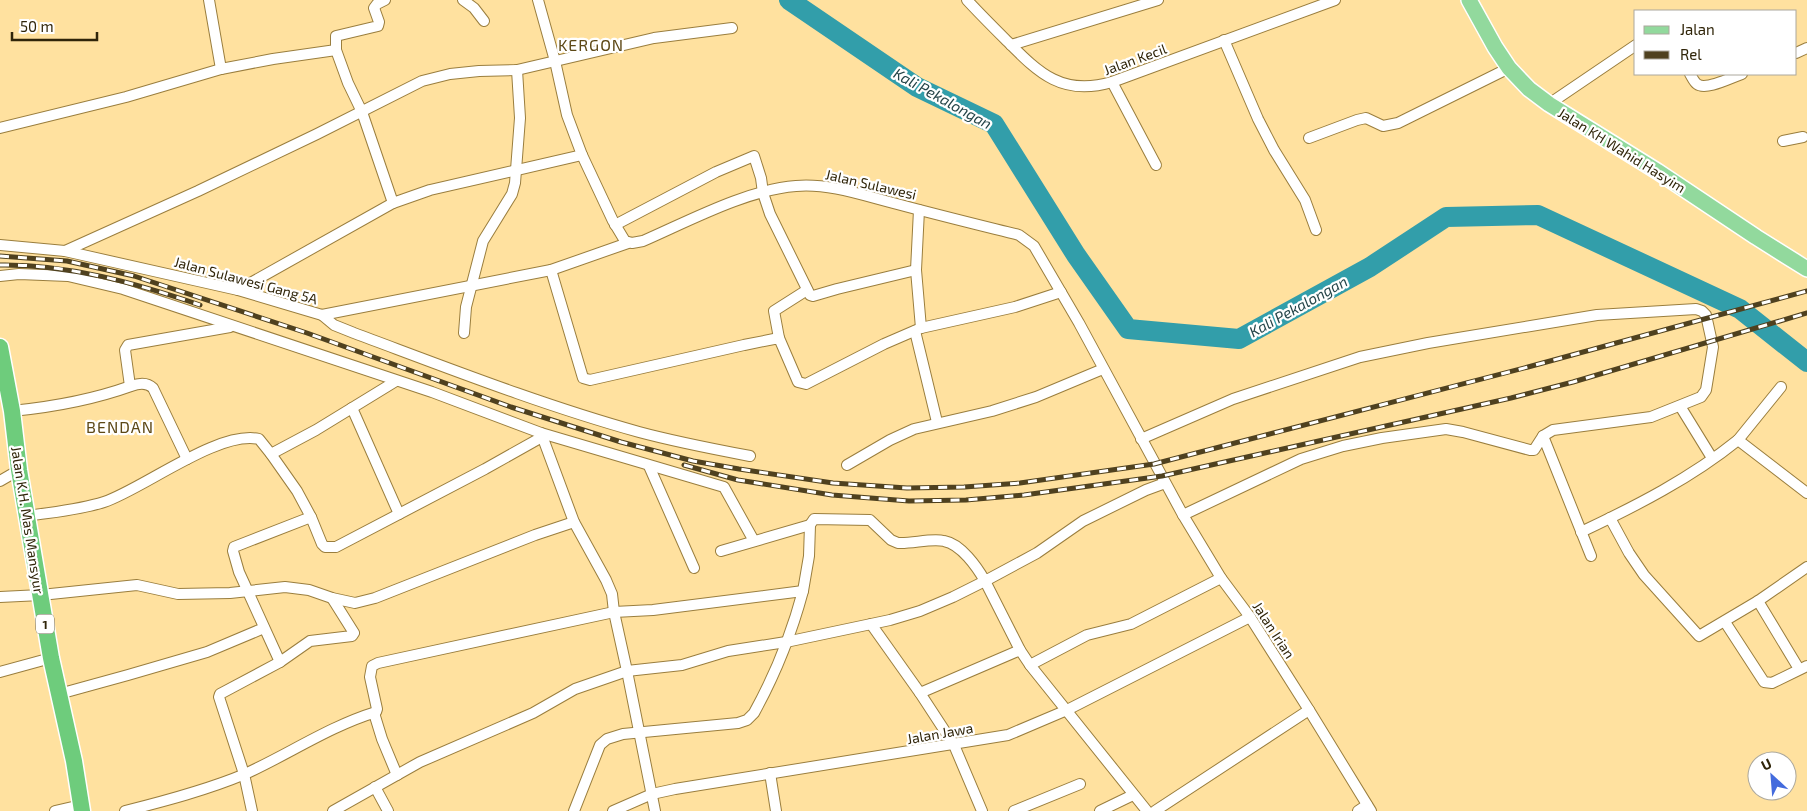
<svg xmlns="http://www.w3.org/2000/svg" width="1807" height="811" font-family="'Exo 2',sans-serif">
<style>
.lines{fill:none;stroke-linecap:round;stroke-linejoin:round}
.river{stroke:#329eaa;stroke-width:20}
.minor-casing{stroke:#9a7e3e;stroke-width:12}
.primary-casing{stroke:#fff;stroke-width:18}
.trunk-casing{stroke:#fff;stroke-width:19}
.minor{stroke:#fff;stroke-width:10}
.primary{stroke:#92d99d;stroke-width:15}
.trunk{stroke:#6ecc7c;stroke-width:16}
.rail-casing{stroke:#4f411f;stroke-width:5}
.rail{stroke:#fff;stroke-width:3;stroke-dasharray:9;stroke-linecap:butt}
.labels{text-anchor:middle;dominant-baseline:central;stroke-width:4.5;stroke-linejoin:round;paint-order:stroke}
.shield{fill:#fff;stroke:#6e6653;stroke-width:1}
.shield-label{font-size:12px;font-weight:bold;fill:#302509}
.street-label{font-size:14px;fill:#302509;stroke:#fff}
.water-label{font-size:15px;font-style:italic;fill:#254549;stroke:#fff}
.quarter-label{font-size:16px;letter-spacing:1px;fill:#5d4816;stroke:#fff}
</style>
<rect width="100%" height="100%" fill="#ffe19f"/>
<g class="lines">
<!-- river -->
<polyline class="river" points="789,0 917,87 994,124 1076,255 1128,329 1239,339 1370,267 1446,217 1538,215 1740,309 1807,362"/>
<!-- minor casing -->
<g class="minor-casing">
<g id="minor">
<polyline points="209,0 221,69"/>
<polyline points="463,0 474,8 484,21"/>
<path d="M 538,0 L 555,61 L 567,115 L 582,155 L 613,221 L 625,241 L 632,243 L 643,241 C 689,221 746,190 796,186 C 830,183 865,196 897,204 C 938,215 979,225 1019,235 L 1034,246 L 1079,323 L 1183,515 L 1221,578 L 1250,617 L 1309,710 L 1371,811"/>
<path d="M 967,0 C 979,13 992,26 1005,39 C 1038,72 1061,97 1112,82 L 1335,0"/>
<polyline points="1224,40 1258,119 1274,150 1305,200 1316,230"/>
<polyline points="1011,45 1158,0"/>
<polyline points="336,50 348,83 362,112 393,203"/>
<polyline points="1796,53 1807,48"/>
<path d="M 1690,74 C 1692,77 1694,82 1697,84 C 1706,91 1732,77 1742,74"/>
<polyline points="1112,82 1156,165"/>
<polyline points="1549,104 1636,45"/>
<polyline points="0,128 126,97 221,69 273,59 336,50 336,36 378,26 379,22 374,8 377,4 385,0"/>
<polyline points="1309,138 1357,120 1366,118 1383,126 1398,123 1509,68"/>
<polyline points="1783,141 1803,137"/>
<polyline points="919,210 916,270 921,328"/>
<polyline points="615,225 716,172 754,156 761,178 763,193 770,214 810,295 813,296 837,289 916,270"/>
<polyline points="0,245 65,251 238,290 322,315 551,270 628,243"/>
<polyline points="65,251 198,191 317,134 422,81 450,74 479,71 517,70 654,38 732,28"/>
<polyline points="551,270 583,378 590,380 744,345 779,338 798,382 806,384 884,344 921,328 1015,307 1061,292"/>
<polyline points="0,276 19,274 68,276 123,289 432,392 541,433 724,487 754,541"/>
<polyline points="238,290 393,203 430,190 582,155"/>
<path d="M 322,315 L 334,325 L 354,333 C 448,368 542,405 639,432 C 676,442 713,449 750,456"/>
<polyline points="915,331 937,422"/>
<polyline points="464,333 466,307 483,241 512,194 515,183 520,118 517,70"/>
<polyline points="779,338 774,311 807,290"/>
<polyline points="130,386 125,350 128,345 230,327"/>
<polyline points="1680,406 1712,458"/>
<polyline points="352,408 399,514"/>
<path d="M 12,411 C 53,407 92,400 131,386 C 139,383 147,382 153,388 L 187,459"/>
<polyline points="541,433 574,522 606,580 612,594 614,612 627,671 655,811"/>
<polyline points="1543,436 1591,556"/>
<polyline points="1141,439 1233,399 1360,357 1428,343 1597,315 1696,309 1702,311 1706,315 1713,347 1706,390 1701,397 1651,417 1553,430 1543,436 1534,450 1530,450 1463,432 1446,429 1382,438 1343,446 1301,459 1183,515"/>
<polyline points="1738,440 1781,387"/>
<polyline points="271,454 297,491 311,517 234,547 233,551 239,572 280,662"/>
<polyline points="847,465 890,440 914,429 992,411 1036,397 1103,369"/>
<polyline points="649,466 694,568"/>
<polyline points="0,481 19,470"/>
<path d="M 28,516 C 53,512 79,510 104,502 C 143,489 218,430 259,439 L 271,454 L 316,430 L 396,381"/>
<polyline points="311,517 322,544 325,547 336,547 485,469 542,437"/>
<polyline points="1610,518 1629,553 1644,575 1699,636 1758,601 1807,567"/>
<path d="M 1581,532 C 1636,506 1691,478 1738,440 L 1807,493"/>
<polyline points="721,551 810,525"/>
<path d="M 803,591 L 809,556 L 810,525 L 814,519 L 870,520 L 891,540 L 898,543 C 912,544 931,538 944,541 C 961,544 977,567 985,581 L 1037,553 L 1083,521 L 1146,490 L 1165,483"/>
<polyline points="0,597 41,595 137,585 178,594 230,593 285,587 309,590 332,598 355,603 375,598 535,535 574,522"/>
<polyline points="1758,601 1799,669"/>
<polyline points="1725,622 1764,682 1772,683 1807,666"/>
<polyline points="871,624 920,693"/>
<polyline points="1030,665 1087,635 1131,624 1221,578"/>
<polyline points="0,672 51,658"/>
<polyline points="59,694 128,675 207,652 264,628"/>
<polyline points="374,713 382,739 397,775"/>
<polyline points="770,773 776,811"/>
<polyline points="375,787 388,811"/>
<polyline points="55,811 81,805"/>
<path d="M 125,811 C 165,801 207,790 245,774 C 289,754 330,726 376,712 L 377,709 L 370,677 L 372,666 L 378,663 L 614,612 L 653,610 L 803,591 C 792,632 775,675 754,713 L 747,720 L 738,723 L 623,734 L 607,739 L 600,745 L 574,811"/>
<polyline points="252,811 244,774 219,697 220,694 280,662 310,641 352,636 354,633 332,598"/>
<polyline points="333,811 420,762 533,713 575,689 627,671 682,665 728,651 786,642 890,620 920,611 953,597 985,581 1020,650 1030,665 1147,811"/>
<polyline points="613,811 652,794 675,789 1008,735 1067,710 1250,617"/>
<polyline points="982,811 954,745 920,693 1020,650"/>
<polyline points="1014,811 1080,784"/>
<polyline points="1100,811 1133,795"/>
<polyline points="1155,811 1309,710"/>
<polyline points="1358,811 1367,805"/>
</g>
</g>
<!-- primary casing -->
<g class="primary-casing">
<polyline id="primary" points="1469,0 1495,47 1509,68 1529,89 1549,104 1657,171 1756,237 1807,269"/>
</g>
<!-- trunk casing -->
<g class="trunk-casing">
<polyline id="trunk" points="0,347 12,411 19,470 51,658 74,761 82,811"/>
</g>
<!-- minor -->
<use href="#minor" class="minor"/>
<!-- primary -->
<use href="#primary" class="primary"/>
<!-- trunk -->
<use href="#trunk" class="trunk"/>
<!-- rail casing -->
<g class="rail-casing">
<g id="rail">
<polyline points="0,256 67,261 134,276 307,333 511,407 621,442 693,461 739,469 833,483 907,488 964,487 1020,483 1154,464 1528,367 1807,291"/>
<path d="M 0,265 C 68,264 136,283 200,305"/>
<polyline points="684,465 738,480 832,495 909,501 966,500 1024,495 1162,476 1511,398 1573,382 1807,313"/>
</g>
</g>
<!-- rail -->
<use href="#rail" class="rail"/>
</g>
<g class="labels">
<!-- shield labels -->
<rect class="shield" x="36" y="614.5" width="18" height="19" rx="4"/>
<g class="shield-label">
<text x="45" y="624">1</text>
</g>
<!-- street labels -->
<g class="street-label">
<text transform="translate(1135 59) rotate(-20)">Jalan Kecil</text>
<text transform="translate(1622 150) rotate(32)">Jalan KH Wahid Hasyim</text>
<text transform="translate(871 184) rotate(13)">Jalan Sulawesi</text>
<text transform="translate(246 280) rotate(15)">Jalan Sulawesi Gang 5A</text>
<text transform="translate(28 520) rotate(81)">Jalan K.H. Mas Mansyur</text>
<text transform="translate(1274 630) rotate(57)">Jalan Irian</text>
<text transform="translate(940 733) rotate(-10)">Jalan Jawa</text>
</g>
<!-- water labels -->
<g class="water-label">
<text transform="translate(943 98) rotate(29)">Kali Pekalongan</text>
<text transform="translate(1298 306) rotate(-29)">Kali Pekalongan</text>
</g>
<!-- quarter labels -->
<g class="quarter-label">
<text x="591" y="44">KERGON</text>
<text x="120" y="426">BENDAN</text>
</g>
</g>
<!-- legend -->
<rect x="1634" y="10" width="162" height="65" fill="#ffffff" stroke="#aca89d"/>
<rect x="1644" y="26" width="25" height="8" fill="#92d99d" stroke="#aca89d"/>
<text x="1680" y="35" font-size="15" fill="#302509">Jalan</text>
<rect x="1644" y="51" width="25" height="8" fill="#4f411f" stroke="#aca89d"/>
<text x="1680" y="60" font-size="15" fill="#302509">Rel</text>
<!-- north arrow -->
<g transform="translate(1772 776) rotate(334)"><circle r="24" fill="#ffffff" stroke="#aca89d"/>
<path d="M0-4L9 19L0 12L-9 19Z" fill="#436bdd"/>
<text y="-8" font-size="14" font-weight="bold" text-anchor="middle" fill="#302509">U</text>
</g>
<!-- scale -->
<path d="M12 32v8h85v-8" fill="none" stroke="#302509" stroke-width="2.5"/>
<text x="20" y="32" font-size="15" fill="#302509" stroke="#ffffff" stroke-width="4" paint-order="stroke">50 m</text>
</svg>
